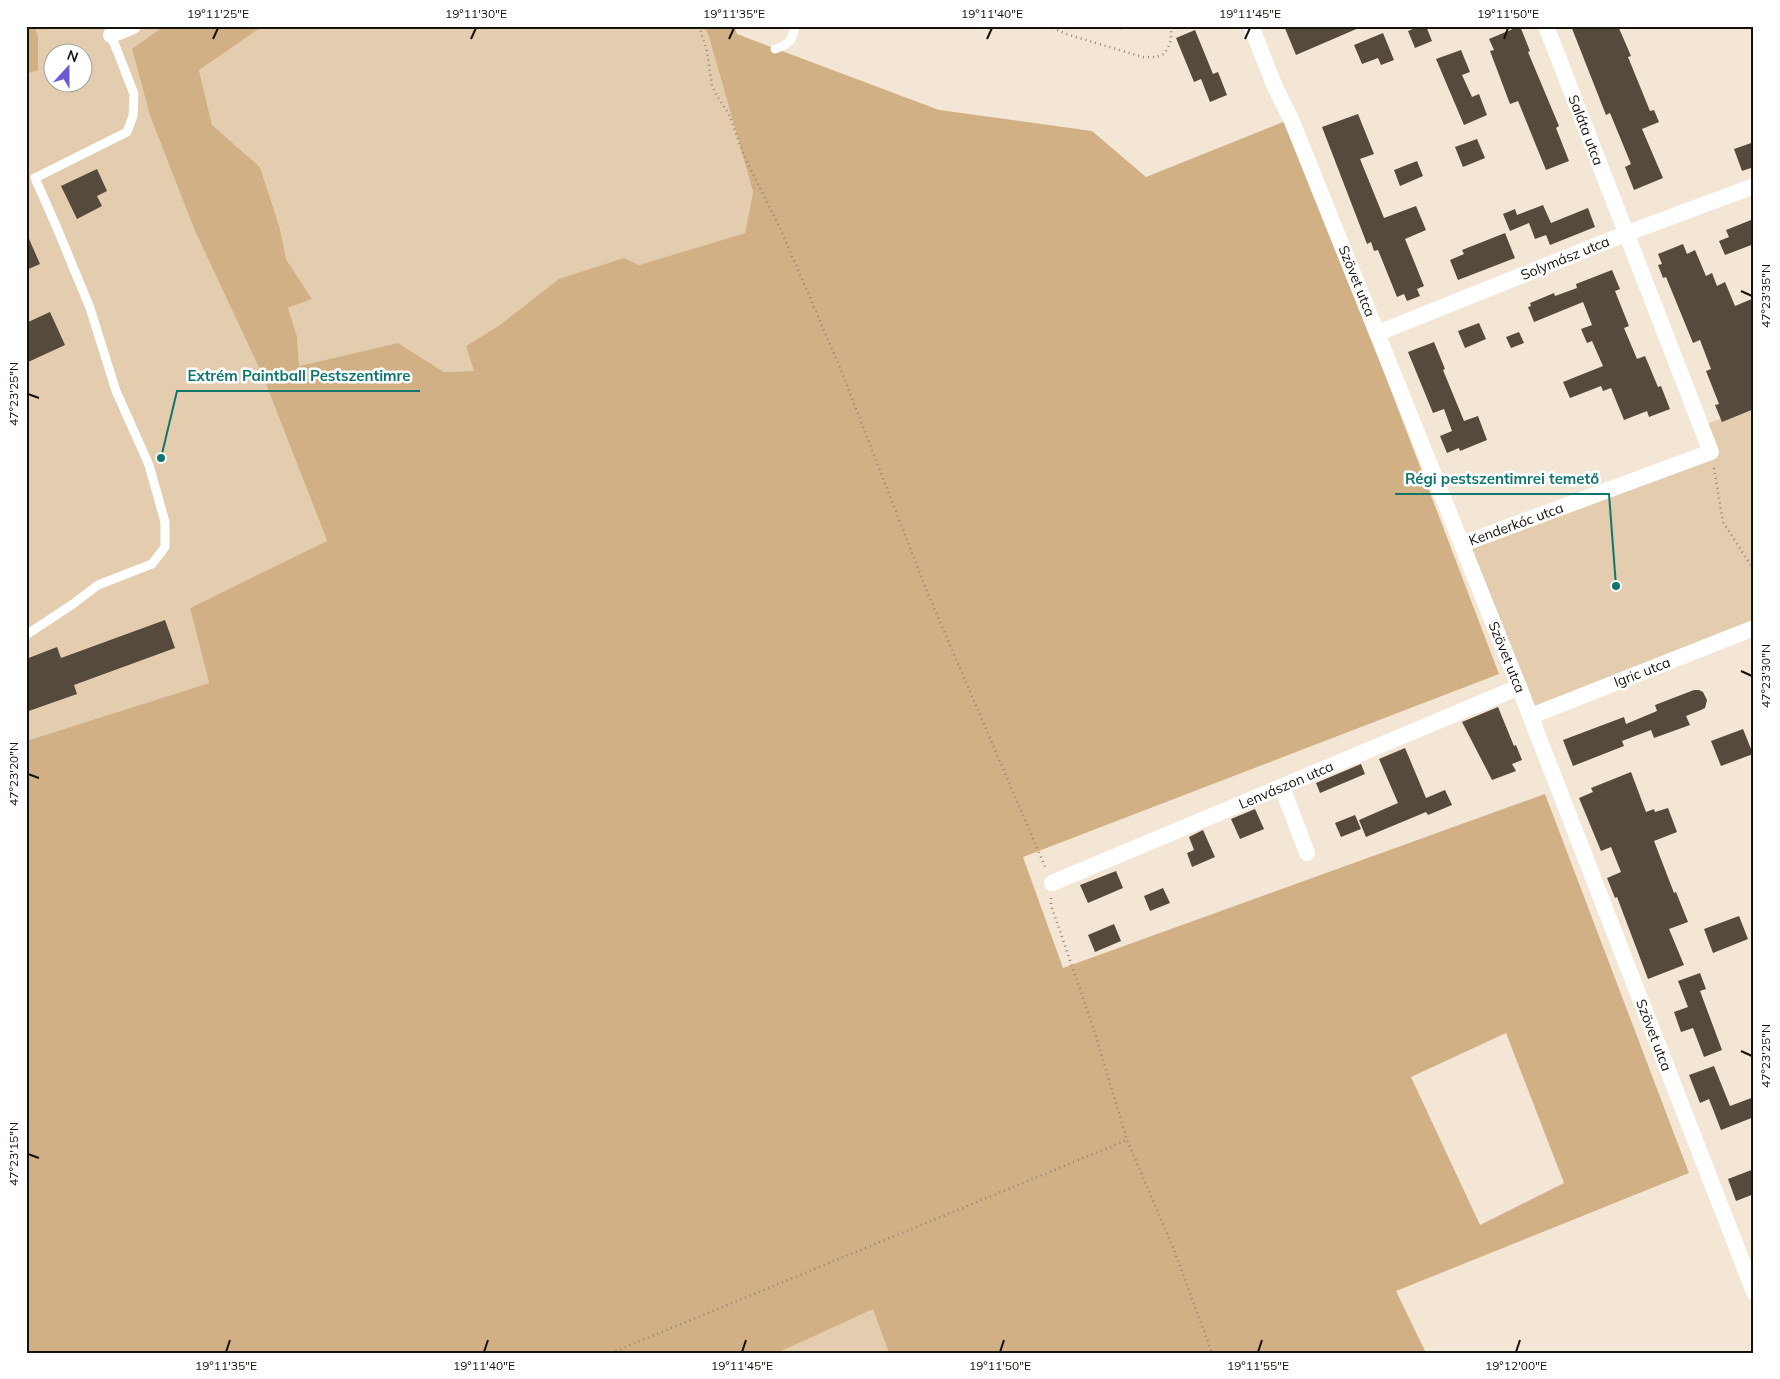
<svg xmlns="http://www.w3.org/2000/svg" width="1780" height="1379" font-family="Mulish,sans-serif">
<style>
.green{fill:#e4cdaf;fill-rule:evenodd}
.forest{fill:#d1b085;fill-rule:evenodd}
.building{fill:#554a3b}
.lines{fill:none;stroke-linecap:round;stroke-linejoin:round}
.path{stroke:#8e8579;stroke-width:2.5;stroke-dasharray:1 4;stroke-linecap:butt}
.service{stroke:#fff;stroke-width:9}
.minor{stroke:#fff;stroke-width:16}
.ticks{fill:none;stroke:#15110b;stroke-width:2}
.labels{text-anchor:middle;dominant-baseline:central;stroke-width:5;stroke-linejoin:round;paint-order:stroke}
.street-label{font-size:14px;fill:#15110b;stroke:#fff}
.leader{fill:none;stroke:#0f766e;stroke-width:2}
.callout-dot{fill:#0f766e;stroke:#fff;stroke-width:2}
.callout-label{font-size:15px;text-anchor:middle;font-weight:bold;fill:#0f766e;stroke:#fff;stroke-width:5;stroke-linejoin:round;paint-order:stroke}
.neatline{fill:none;stroke:#15110b;stroke-width:2}
.ticks-label{font-size:12px;text-anchor:middle;fill:#15110b}
</style>
<rect width="100%" height="100%" fill="#f4e6d5"/>
<!-- green -->
<g class="green">
<path d="M 34,26 L 164,26 L 132,49 L 150,116 L 195,231 L 262,374 L 327,542 L 190,608 L 209,683 L 26,741 L 26,74 L 38,69 L 38,36 ZM 52,52 L 82,52 L 82,82 L 52,82 Z"/>
<polygon points="263,26 704,26 709,37 753,192 745,233 639,265 500,325 466,346 475,371 444,372 398,343 299,366 297,336 288,308 312,299 286,259 280,227 260,167 212,125 199,69"/>
<polygon points="1754,406 1754,628 1531,716 1462,544 1711,452 1701,426"/>
<polygon points="873,1308 889,1353 777,1353"/>
</g>
<!-- forest -->
<g class="forest">
<polygon points="26,26 34,26 38,36 38,70 26,74"/>
<path d="M 164,26 L 263,26 L 199,70 L 212,125 L 260,167 L 280,228 L 286,259 L 312,299 L 288,308 L 297,336 L 299,366 L 398,343 L 444,372 L 474,371 L 466,346 L 500,325 L 559,279 L 624,258 L 639,265 L 745,233 L 753,192 L 709,37 L 704,26 L 734,26 L 737,34 L 939,110 L 1092,131 L 1146,177 L 1288,120 L 1499,674 L 1023,857 L 1063,968 L 1545,794 L 1689,1173 L 1396,1291 L 1426,1353 L 889,1353 L 873,1309 L 777,1353 L 26,1353 L 26,741 L 209,683 L 190,608 L 327,541 L 262,374 L 195,231 L 150,116 L 132,49 ZM 1506,1033 L 1564,1183 L 1480,1225 L 1411,1077 Z"/>
</g>
<!-- building -->
<g class="building">
<polygon points="1284,26 1361,26 1361,27 1296,55"/>
<polygon points="1420,26 1426,26 1432,41 1415,48 1408,31"/>
<polygon points="1520,26 1530,51 1528,52 1559,126 1556,128 1569,161 1546,170 1518,101 1510,104 1490,51 1494,50 1489,39"/>
<polygon points="1571,26 1618,26 1631,56 1628,57 1650,111 1654,110 1659,122 1642,129 1663,178 1634,190 1625,167 1631,164 1610,113 1606,115"/>
<polygon points="1195,30 1213,74 1218,72 1227,95 1210,102 1201,79 1194,82 1176,38"/>
<polygon points="1383,33 1394,60 1381,65 1378,58 1362,64 1354,45"/>
<polygon points="1461,50 1470,72 1462,75 1472,97 1479,94 1487,115 1464,125 1436,59"/>
<polygon points="1358,114 1374,154 1360,159 1384,218 1416,206 1426,230 1405,239 1424,286 1417,289 1420,296 1407,301 1404,294 1397,297 1378,250 1374,251 1371,242 1367,244 1322,127"/>
<polygon points="1477,139 1485,158 1463,167 1455,147"/>
<polygon points="1754,142 1754,167 1742,171 1734,149"/>
<polygon points="1417,161 1423,176 1400,186 1394,170"/>
<polygon points="97,169 107,191 97,196 102,206 77,219 61,186"/>
<polygon points="1543,205 1551,223 1588,208 1595,227 1550,245 1546,235 1535,239 1529,223 1510,231 1503,214 1515,209 1517,215"/>
<polygon points="1751,220 1754,227 1754,244 1725,255 1719,241 1729,237 1726,230"/>
<polygon points="26,232 40,264 26,270"/>
<polygon points="1505,233 1515,258 1458,280 1450,260 1464,254 1462,250"/>
<polygon points="1683,244 1687,254 1695,250 1706,276 1712,273 1717,286 1725,282 1735,306 1754,298 1754,409 1722,422 1715,405 1719,404 1706,371 1711,369 1700,340 1693,343 1666,277 1663,278 1658,265 1662,264 1658,254"/>
<polygon points="1612,270 1620,289 1615,291 1629,326 1624,328 1637,359 1645,356 1658,387 1661,386 1670,409 1649,417 1647,411 1624,420 1611,388 1603,391 1601,386 1570,398 1563,382 1603,366 1592,341 1587,343 1581,329 1592,325 1583,302 1534,322 1528,307 1531,306 1530,303 1554,293 1555,296 1577,288 1576,284"/>
<polygon points="50,312 65,345 26,363 26,323"/>
<polygon points="1479,323 1486,339 1465,348 1458,331"/>
<polygon points="1519,332 1524,343 1511,348 1506,337"/>
<polygon points="1434,342 1445,369 1443,370 1464,421 1478,416 1487,440 1460,451 1459,448 1447,453 1440,436 1452,431 1444,409 1433,413 1408,352"/>
<polygon points="165,620 175,648 74,685 77,694 26,712 26,659 57,647 61,658"/>
<polygon points="1694,690 1699,690 1703,692 1707,700 1705,708 1701,710 1686,716 1690,725 1654,738 1651,730 1622,741 1624,746 1573,766 1563,740 1624,717 1626,724 1657,711 1655,705"/>
<polygon points="1498,707 1514,746 1516,745 1522,760 1512,764 1516,771 1492,780 1462,722"/>
<polygon points="1743,729 1753,754 1721,766 1711,741"/>
<polygon points="1405,748 1426,798 1445,790 1452,805 1428,815 1426,812 1366,837 1359,820 1398,803 1379,759"/>
<polygon points="1361,764 1365,774 1320,793 1316,783"/>
<polygon points="1631,772 1646,812 1654,809 1655,812 1668,808 1677,832 1654,841 1674,893 1676,892 1688,922 1669,929 1684,965 1648,979 1617,897 1615,898 1607,878 1621,872 1611,847 1601,851 1579,798 1593,792 1591,788"/>
<polygon points="1255,809 1264,829 1240,839 1231,819"/>
<polygon points="1355,815 1361,829 1341,837 1335,823"/>
<polygon points="1203,830 1215,857 1192,867 1187,853 1194,850 1189,837"/>
<polygon points="1116,871 1123,888 1088,903 1080,885"/>
<polygon points="1163,888 1170,903 1150,911 1144,896"/>
<polygon points="1739,916 1748,939 1713,953 1704,929"/>
<polygon points="1114,924 1121,941 1095,952 1088,935"/>
<polygon points="1700,973 1706,989 1700,991 1722,1050 1704,1057 1693,1028 1681,1032 1674,1012 1688,1007 1678,981"/>
<polygon points="1714,1066 1730,1106 1754,1097 1754,1117 1721,1130 1709,1099 1700,1103 1689,1075"/>
<polygon points="1754,1169 1754,1194 1736,1201 1728,1179"/>
</g>
<g class="lines">
<!-- path -->
<g class="path">
<polyline points="699,26 707,51 712,86 717,96 729,114 744,156 780,228 841,370 926,589 1046,869"/>
<polyline points="1048,26 1069,35 1143,57 1156,57 1164,54 1168,48 1171,40 1171,26"/>
<polyline points="1117,26 1123,29 1124,26"/>
<polyline points="1714,468 1723,522 1754,570"/>
<polyline points="1051,898 1051,905 1094,1030 1127,1140 1173,1247 1212,1353"/>
<polyline points="611,1353 1127,1140"/>
</g>
<!-- service -->
<g class="service">
<path d="M 775,49 C 787,45 795,40 794,26"/>
<polyline points="26,635 73,604 98,585 152,564 165,547 165,522 149,465 116,391 90,308 57,228 35,178 127,132 133,116 134,94 111,35"/>
</g>
<!-- minor -->
<g class="minor">
<polyline points="1251,26 1275,87 1291,119 1519,687 1754,1292"/>
<polyline points="111,35 133,26"/>
<polyline points="1378,333 1625,234 1754,186"/>
<polyline points="1462,544 1711,452 1546,26"/>
<polyline points="1531,716 1754,628"/>
<polyline points="1282,787 1307,853"/>
<polyline points="1052,883 1519,687"/>
</g>
</g>
<!-- ticks -->
<path class="ticks" d="M 213,39 L 218,28M 471,39 L 476,28M 729,39 L 734,28M 987,39 L 992,28M 1245,39 L 1250,28M 1504,39 L 1508,28M 1741,291 L 1752,296M 28,394 L 39,398M 1741,671 L 1752,676M 28,774 L 39,778M 1741,1051 L 1752,1056M 28,1154 L 39,1158M 226,1352 L 230,1340M 484,1352 L 488,1340M 742,1352 L 746,1340M 1000,1352 L 1004,1340M 1258,1352 L 1262,1340M 1516,1352 L 1520,1340"/>
<g class="labels">
<!-- street labels -->
<g class="street-label">
<text transform="translate(1586 130) rotate(69)">Saláta utca</text>
<text transform="translate(1565 258) rotate(-22)">Solymász utca</text>
<text transform="translate(1357 281) rotate(68)">Szövet utca</text>
<text transform="translate(1516 524) rotate(-20)">Kenderkóc utca</text>
<text transform="translate(1507 657) rotate(68)">Szövet utca</text>
<text transform="translate(1642 672) rotate(-21)">Igric utca</text>
<text transform="translate(1286 785) rotate(-23)">Lenvászon utca</text>
<text transform="translate(1654 1035) rotate(69)">Szövet utca</text>
</g>
</g>
<!-- callouts -->
<path class="leader" d="M161 458L177 391H420M1616 586L1609 494H1395"/>
<g class="callout-dot">
<circle cx="161" cy="458" r="5"/>
<circle cx="1616" cy="586" r="5"/>
</g>
<g class="callout-label">
<text x="299" y="381">Extrém Paintball Pestszentimre</text>
<text x="1502" y="484">Régi pestszentimrei temető</text>
</g>
<!-- border -->
<rect width="1780" height="1379" fill="none" stroke="#ffffff" stroke-width="55"/>
<!-- north arrow -->
<g transform="translate(68 68) rotate(21)"><circle r="24" fill="#ffffff" stroke="#a1a09d"/>
<path d="M0-4L9 19L0 12L-9 19Z" fill="#695bd4"/>
<text y="-8" font-size="14" font-weight="bold" text-anchor="middle" fill="#15110b">N</text>
</g>
<rect x="28" y="28" width="1724" height="1324" class="neatline"/>
<g class="ticks-label">
<text x="218" y="18">19°11'25"E</text>
<text x="476" y="18">19°11'30"E</text>
<text x="734" y="18">19°11'35"E</text>
<text x="992" y="18">19°11'40"E</text>
<text x="1250" y="18">19°11'45"E</text>
<text x="1508" y="18">19°11'50"E</text>
<text transform="translate(1766 296) rotate(-90)" y="4">47°23'35"N</text>
<text transform="translate(14 394) rotate(-90)" y="4">47°23'25"N</text>
<text transform="translate(1766 676) rotate(-90)" y="4">47°23'30"N</text>
<text transform="translate(14 774) rotate(-90)" y="4">47°23'20"N</text>
<text transform="translate(1766 1056) rotate(-90)" y="4">47°23'25"N</text>
<text transform="translate(14 1154) rotate(-90)" y="4">47°23'15"N</text>
<text x="226" y="1370">19°11'35"E</text>
<text x="484" y="1370">19°11'40"E</text>
<text x="742" y="1370">19°11'45"E</text>
<text x="1000" y="1370">19°11'50"E</text>
<text x="1258" y="1370">19°11'55"E</text>
<text x="1516" y="1370">19°12'00"E</text>
</g>
</svg>
